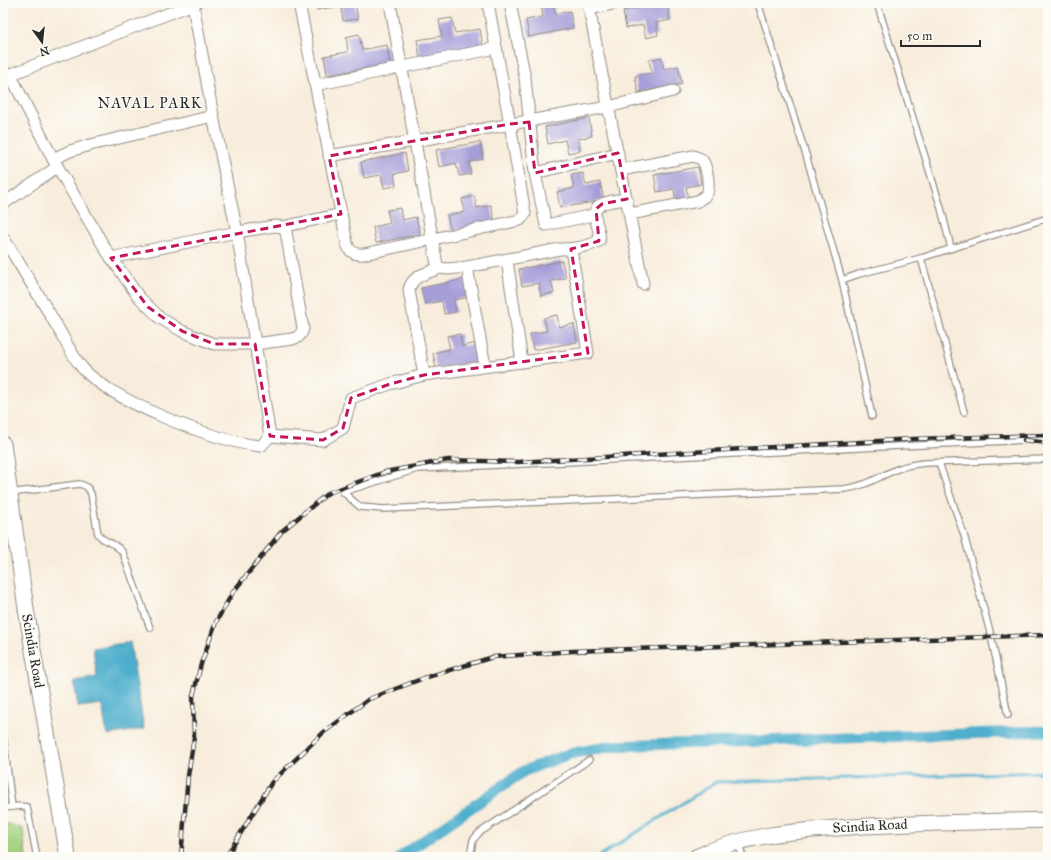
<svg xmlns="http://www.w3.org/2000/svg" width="1051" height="860" font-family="'IM FELL Great Primer',serif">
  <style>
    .green { fill: #a4d280; stroke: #687e56 }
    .water { fill: #4eafcd; stroke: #3c6d7c }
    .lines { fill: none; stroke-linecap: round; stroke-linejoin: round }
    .stream { stroke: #4eafcd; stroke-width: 3 }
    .canal { stroke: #4eafcd; stroke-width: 11 }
    .building { fill: #a69ed9 }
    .service-casing { stroke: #928c84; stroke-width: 8 }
    .minor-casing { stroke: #928c84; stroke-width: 13 }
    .secondary-casing { stroke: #928c84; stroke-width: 17 }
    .service { stroke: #fff; stroke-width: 5.5 }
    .minor { stroke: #fff; stroke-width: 11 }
    .secondary { stroke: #fff; stroke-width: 15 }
    .rail-casing { stroke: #2b2b2b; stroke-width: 4.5 }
    .rail { stroke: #fdfcf7; stroke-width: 3; stroke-dasharray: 9; stroke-linecap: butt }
    .marked { fill: none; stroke: #c2185b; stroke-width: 3; stroke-dasharray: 8 5; stroke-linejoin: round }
    .labels { text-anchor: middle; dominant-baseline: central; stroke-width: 3; stroke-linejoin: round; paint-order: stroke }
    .street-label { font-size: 14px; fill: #2b2b2b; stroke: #fdfcf7 }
    .neighbourhood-label { font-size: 15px; letter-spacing: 1px; fill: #2b2b2b; stroke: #fdfcf7 }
  </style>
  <rect width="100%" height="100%" fill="#fdfcf7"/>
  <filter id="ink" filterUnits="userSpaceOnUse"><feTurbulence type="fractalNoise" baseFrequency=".025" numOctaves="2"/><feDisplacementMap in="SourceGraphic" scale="8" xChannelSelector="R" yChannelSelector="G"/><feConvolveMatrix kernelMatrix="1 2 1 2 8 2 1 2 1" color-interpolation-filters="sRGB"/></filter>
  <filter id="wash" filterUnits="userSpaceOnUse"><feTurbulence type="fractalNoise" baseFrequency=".012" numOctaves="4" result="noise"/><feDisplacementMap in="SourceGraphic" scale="16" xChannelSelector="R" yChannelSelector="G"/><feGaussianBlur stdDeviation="0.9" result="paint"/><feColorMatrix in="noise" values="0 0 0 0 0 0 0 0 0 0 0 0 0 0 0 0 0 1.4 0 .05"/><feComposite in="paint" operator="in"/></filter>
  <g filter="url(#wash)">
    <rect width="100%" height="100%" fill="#f8eddc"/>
    <polygon class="green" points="3,822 23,829 26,857 3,857"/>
    <polygon class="water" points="130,642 144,729 107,735 102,704 78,707 74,681 97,677 93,648"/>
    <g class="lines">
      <polyline class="stream" points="598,857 716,782 1048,772"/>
      <polyline class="canal" points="400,857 524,771 569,754 612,746 1048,731"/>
    </g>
    <g id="blocks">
      <g class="building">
        <polygon points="316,3 355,3 358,19 343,21 341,6 317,10"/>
        <polygon points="546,3 553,3 555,14 570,11 573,28 529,37 526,20 543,17 541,4"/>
        <polygon points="667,3 670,20 656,23 658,35 646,38 643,25 626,28 623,11"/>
        <polygon points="452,18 455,33 480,29 483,47 420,58 417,40 442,36 439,20"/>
        <polygon points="359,34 362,50 387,45 390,64 327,75 324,56 348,52 346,37"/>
        <polygon points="661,57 664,69 678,66 682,84 638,92 635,76 652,73 649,60"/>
        <polygon points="589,118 592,136 578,139 580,151 568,153 565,140 548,144 545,127"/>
        <polygon points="480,142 483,159 469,162 471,174 459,176 456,163 439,167 436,150"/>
        <polygon points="405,153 408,171 394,174 396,186 384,188 381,175 364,178 361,162"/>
        <polygon points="698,167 701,184 686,187 689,199 676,202 674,189 657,192 654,175"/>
        <polygon points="583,173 586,185 600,182 604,200 560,208 557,192 574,188 571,175"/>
        <polygon points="474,196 477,208 491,205 495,223 451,231 447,215 465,212 462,199"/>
        <polygon points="400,208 402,220 416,217 420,234 376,243 373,227 390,223 387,210"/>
        <polygon points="562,261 566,278 551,281 554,293 541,296 539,283 522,286 519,269"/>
        <polygon points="465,279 469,297 454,300 456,312 444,314 442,301 425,304 421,288"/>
        <polygon points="557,315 559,327 574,324 577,342 533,350 530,334 547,331 544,318"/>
        <polygon points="460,334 462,346 477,343 480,361 436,369 433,353 450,349 447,336"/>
      </g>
    </g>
  </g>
  <g filter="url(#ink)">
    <use href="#blocks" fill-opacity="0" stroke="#928c84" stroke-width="1"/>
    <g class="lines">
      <g class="service-casing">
        <g id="service">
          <polyline points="758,3 806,155 842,280 872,416"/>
          <polyline points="877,3 941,208 951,248"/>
          <polyline points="921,258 964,412"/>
          <polyline points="842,280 859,274 921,258 1048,218"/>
          <path d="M1048,439L417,469L343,492L360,507L383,509L844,489C868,486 879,476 900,468C908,465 916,464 925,463L1048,459"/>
          <polyline points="939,463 964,535 991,636 1008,715"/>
          <path d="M10,493L79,484C86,485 89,488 91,494L98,534C105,544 115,541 123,553L150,628"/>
          <polyline points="3,735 12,807"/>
          <polyline points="3,808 21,806 27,807 37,857"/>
          <polyline points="740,849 743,857"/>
          <polyline points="470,857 473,840 479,833 589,760"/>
        </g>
      </g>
      <g class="minor-casing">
        <g id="minor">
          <path d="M299,3L347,243C349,252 355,255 364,254L520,220L525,214L510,124L488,3"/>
          <path d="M390,3L436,259L437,264L440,268L448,269L467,267L560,249C573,249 587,247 599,241C603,229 586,212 602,204C609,201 619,200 627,199"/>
          <polyline points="510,3 525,78 535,173 546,225 594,215"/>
          <polyline points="588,3 643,284"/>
          <polyline points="590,9 617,3"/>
          <polyline points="10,74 53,159 106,250 138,296 160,318 182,331 214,344 255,344 292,339 298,337 302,332 303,328 286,232 282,227 275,226 237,232 111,258"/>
          <polyline points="4,77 196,3"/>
          <polyline points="315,85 496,48"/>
          <polyline points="329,156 608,107 673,91"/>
          <polyline points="53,159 70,151 90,145 213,116"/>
          <path d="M621,170L693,156C696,157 700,158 702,160C707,166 711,189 706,195C704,197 700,199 698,201L630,214"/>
          <polyline points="535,173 618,153"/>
          <polyline points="3,204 57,167"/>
          <polyline points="282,227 341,214"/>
          <path d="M3,237C20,265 38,294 55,323C63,336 70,352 80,365C105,399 218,443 261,446L270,436L237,232L213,116L193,4"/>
          <polyline points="507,260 522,362"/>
          <polyline points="467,267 485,366"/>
          <path d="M440,268C427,273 412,275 409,290L424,375L588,353L571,249"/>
          <polyline points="270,436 323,440 343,428 351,398 390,384 424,375"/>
        </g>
      </g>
      <g class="secondary-casing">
        <g id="secondary">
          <polyline points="3,444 26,609 68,857"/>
          <path d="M696,857C744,834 798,831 851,827C916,823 982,822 1048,820"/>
        </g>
      </g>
      <use href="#service" class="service"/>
      <use href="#minor" class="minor"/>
      <use href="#secondary" class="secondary"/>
      <g class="rail-casing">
        <g id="rail">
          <polyline points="1024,440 1048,443"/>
          <polyline points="181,857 188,776 194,737 193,696 201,664 216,622 233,592 282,531 328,493 385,472 448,460 518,462 914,439 1048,435"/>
          <polyline points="226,857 272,782 324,732 369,699 424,678 493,657 573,651 1048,635"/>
        </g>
      </g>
      <use href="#rail" class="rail"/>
    </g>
  </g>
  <path class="marked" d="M529,122L535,173L618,153L627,199L602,204L596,209L599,241L571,249L588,353L424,375L390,384L351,398L343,428L323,440L270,436L255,344H214L182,331L148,307L111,258L341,214L329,156L510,124Z"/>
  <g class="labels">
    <g class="street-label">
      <text transform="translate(33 651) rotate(80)">Scindia Road</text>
      <text transform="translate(870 826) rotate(-3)">Scindia Road</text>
    </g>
    <g class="neighbourhood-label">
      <text x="150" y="103">NAVAL PARK</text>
    </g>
  </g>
  <rect width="1051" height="860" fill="none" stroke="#fdfcf7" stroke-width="16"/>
  <g transform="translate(42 42) rotate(165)" stroke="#fdfcf7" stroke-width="3" paint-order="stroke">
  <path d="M0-3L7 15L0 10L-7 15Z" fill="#2b2b2b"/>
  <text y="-6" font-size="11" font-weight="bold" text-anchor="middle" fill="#2b2b2b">N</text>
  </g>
  <path d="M901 40v6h79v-6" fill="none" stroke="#2b2b2b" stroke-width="2"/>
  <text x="907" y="40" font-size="12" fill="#2b2b2b" stroke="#fdfcf7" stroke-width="3" paint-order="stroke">50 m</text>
</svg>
